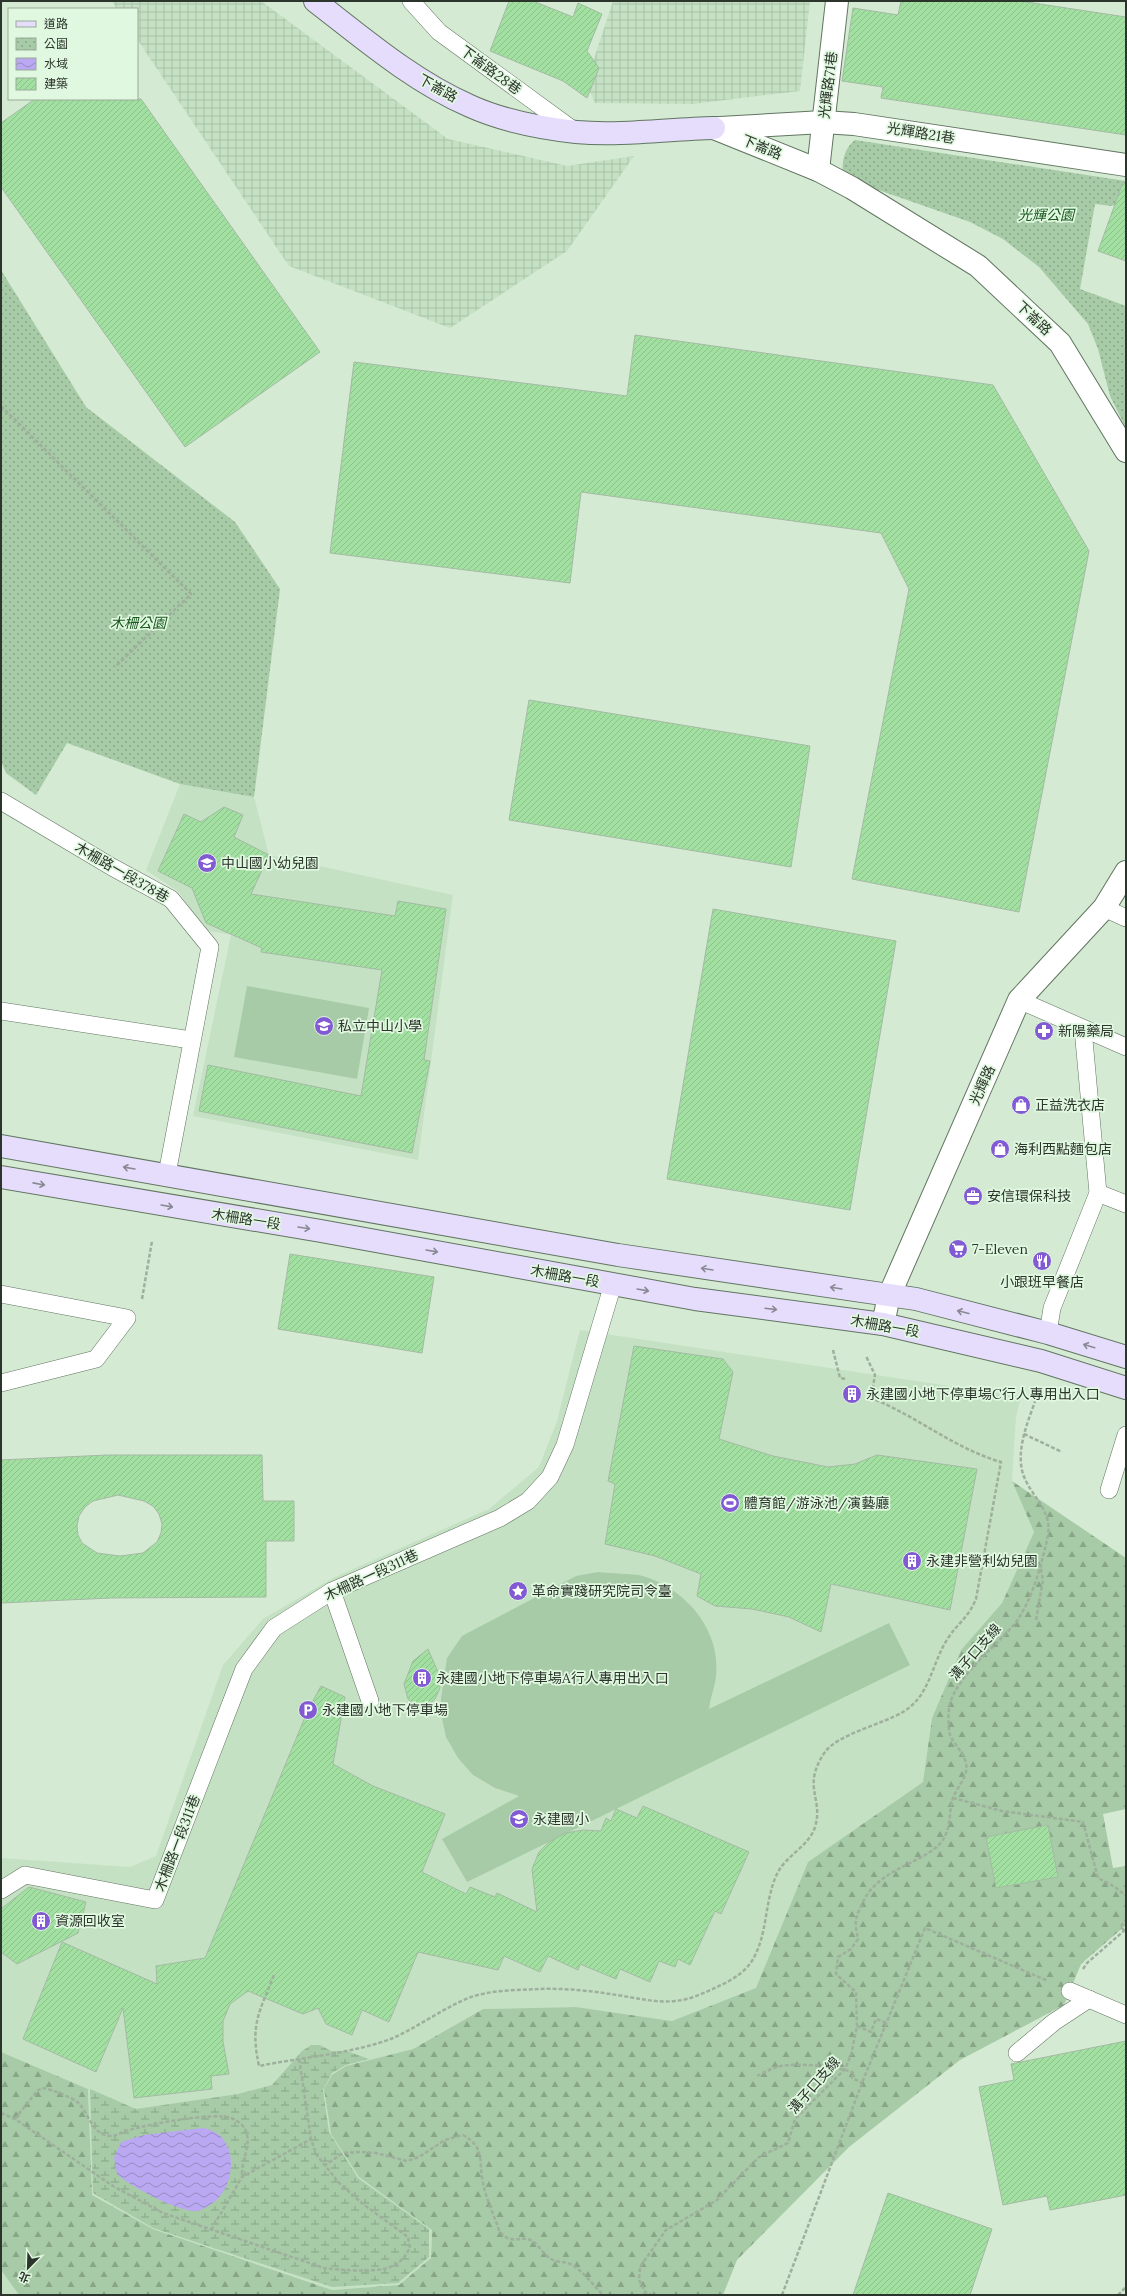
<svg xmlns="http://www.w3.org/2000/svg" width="1127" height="2296" font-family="Lora,'Noto Sans TC',serif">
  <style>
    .built { fill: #c5e1c4 }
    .industrial { fill: url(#industrial-grid) }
    .grass { fill: #a7cba6 }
    .forest { fill: url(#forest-firs) }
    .wetland { fill: url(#wetland-marsh) }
    .park { fill: url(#park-dots) }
    .water { fill: url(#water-waves) }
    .building { fill: url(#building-hatch); stroke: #a4baa4; fill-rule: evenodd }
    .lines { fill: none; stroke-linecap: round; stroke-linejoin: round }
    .lane-casing { stroke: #617560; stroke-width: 18 }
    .street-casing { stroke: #617560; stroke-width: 24 }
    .secondary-casing { stroke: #617560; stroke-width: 24 }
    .path { stroke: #9eb09d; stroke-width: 2.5; stroke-dasharray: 4 2; stroke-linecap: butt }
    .lane { stroke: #fff; stroke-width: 17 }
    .street { stroke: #fff; stroke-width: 22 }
    .secondary { stroke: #e6ddfd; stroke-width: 22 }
    .oneway { stroke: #898994 }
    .labels { text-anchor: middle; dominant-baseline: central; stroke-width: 3.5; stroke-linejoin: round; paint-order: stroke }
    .street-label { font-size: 14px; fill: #2c352c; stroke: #e1f8e0 }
    .park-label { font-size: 14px; font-style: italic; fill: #17561d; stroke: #e1f8e0 }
    .poi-label { font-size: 14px; fill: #2c352c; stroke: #e1f8e0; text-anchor: start }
  </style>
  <defs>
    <pattern id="industrial-grid" width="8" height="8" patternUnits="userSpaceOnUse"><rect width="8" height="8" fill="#c5e1c4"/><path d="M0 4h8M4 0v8" fill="none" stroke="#a9c2a9"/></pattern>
    <pattern id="forest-firs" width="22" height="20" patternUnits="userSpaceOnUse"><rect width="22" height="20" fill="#a7cba6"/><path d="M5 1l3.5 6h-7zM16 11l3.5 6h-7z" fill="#88a687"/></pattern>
    <pattern id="wetland-marsh" width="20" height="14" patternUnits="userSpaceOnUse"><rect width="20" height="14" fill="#a7cba6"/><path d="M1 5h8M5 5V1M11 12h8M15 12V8" fill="none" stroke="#88a687"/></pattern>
    <pattern id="park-dots" width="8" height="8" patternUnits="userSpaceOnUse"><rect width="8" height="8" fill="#a7cba6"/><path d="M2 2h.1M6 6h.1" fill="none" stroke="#88a687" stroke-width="1.8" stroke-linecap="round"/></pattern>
    <pattern id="water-waves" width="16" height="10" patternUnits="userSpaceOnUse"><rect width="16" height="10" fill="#baa8f2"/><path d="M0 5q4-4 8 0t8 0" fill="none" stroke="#978ac4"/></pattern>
    <pattern id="building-hatch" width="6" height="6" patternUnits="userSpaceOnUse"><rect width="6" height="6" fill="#a2e0a2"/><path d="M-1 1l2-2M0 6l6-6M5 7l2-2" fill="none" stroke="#8cc18c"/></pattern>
  </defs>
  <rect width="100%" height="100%" fill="#d4ead3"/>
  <g class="built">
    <polygon points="180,784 254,797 269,855 453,895 418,1160 193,1116 231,935 204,930 179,892 146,870"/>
    <polygon points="580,1330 1021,1397 1016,1417 1012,1481 1034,1532 1002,1603 961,1650 932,1718 923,1782 808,1862 757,1988 672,2021 576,2007 483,2009 413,2049 346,2066 324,2089 331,2134 359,2177 432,2229 431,2258 399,2285 332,2290 153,2229 92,2195 88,2089 1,2052 1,1858 130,1867 156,1856 223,1665 263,1619 333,1578 489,1509 539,1467 557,1421"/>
    <polygon points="1,2270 19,2295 1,2295"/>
  </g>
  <g class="industrial">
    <polygon points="112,1 261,1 448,139 567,166 634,156 567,251 450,328 289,266 137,39 137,9 117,9"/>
    <polygon points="613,1 810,1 800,91 693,104 595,103 586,83"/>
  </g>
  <g class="grass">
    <polygon points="247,986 369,1008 357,1079 234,1057"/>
    <path d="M598,1572C611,1574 631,1573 643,1576C686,1589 721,1630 716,1676C715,1687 710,1698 709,1709L889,1623L910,1665L467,1882L442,1839L519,1796L495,1788L473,1775L458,1758L446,1737L441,1714V1698L447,1658L462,1636L576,1576Z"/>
  </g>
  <polygon class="forest" points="1012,1481 1126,1558 1126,1809 1103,1814 1113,1868 1126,1866 1126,1925 1081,1964 1064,2005 960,2060 849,2147 737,2260 723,2295 19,2295 1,2270 1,2052 88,2089 92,2195 153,2229 332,2290 399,2285 431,2258 432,2230 359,2177 331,2134 324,2089 332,2075 346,2066 413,2049 483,2009 576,2007 672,2021 756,1988 808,1862 923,1782 932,1718 961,1650 1002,1603 1034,1532"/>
  <polygon class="wetland" points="311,2045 320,2045 331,2051 347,2051 369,2059 346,2065 332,2073 323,2090 329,2132 358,2178 429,2229 429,2257 398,2283 332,2287 153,2228 93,2193 90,2089 136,2109 238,2094 272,2085 302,2051"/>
  <g class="park">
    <path d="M855,140L1126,181V202L1111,206L1095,204L1080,289L1126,306V428L1110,396L1098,349L1088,324L1039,267L1003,239L970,222L850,180L844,176C840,164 845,147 855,140Z"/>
    <polygon points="1,270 86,407 235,522 280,589 254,797 180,784 67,743 36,795 6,773 1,761"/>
  </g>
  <path class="water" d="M203,2128C212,2130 220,2133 225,2142C238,2162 229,2196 208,2206C205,2208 200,2211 197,2211C178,2212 131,2187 117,2174L114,2158L121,2142L144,2135Z"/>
  <g class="building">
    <polygon points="509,1 533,1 573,17 578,3 602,14 587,51 599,68 587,98 563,81 490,51"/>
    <polygon points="901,1 1020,1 1126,17 1126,135 881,98 883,87 842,81 853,8 898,15"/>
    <polygon points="35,99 141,99 320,352 185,447 1,187 1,123"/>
    <polygon points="1123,182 1126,183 1126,261 1098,251"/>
    <polygon points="635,335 993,385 1089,551 1019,912 852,879 909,589 881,533 581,492 570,583 330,553 354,362 627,396"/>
    <polygon points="529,700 810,746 791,867 509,820"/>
    <polygon points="224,807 243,815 234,837 269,855 251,894 395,916 398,901 446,909 424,1060 430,1061 412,1153 199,1111 208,1065 361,1096 382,970 261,952 262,948 206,923 192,888 158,871 184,814 201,822"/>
    <polygon points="713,909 896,941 850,1210 667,1179"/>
    <polygon points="290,1254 434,1277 422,1353 278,1329"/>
    <polygon points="634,1346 723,1359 733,1372 719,1439 773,1456 828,1467 855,1464 877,1455 977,1469 950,1610 831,1584 821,1632 789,1617 752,1609 715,1606 697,1596 701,1574 655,1556 605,1544 615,1484 608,1481"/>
    <path d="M107,1455H262L263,1501H294V1541H266V1597L111,1598L1,1603V1460ZM118,1495L144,1501L153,1506L159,1514L162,1524L161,1533L157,1542L143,1553L120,1556L97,1553L82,1543L78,1535L77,1526L79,1516L85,1507L93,1501Z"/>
    <polygon points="428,1649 438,1672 440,1688 435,1699 421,1712 408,1699 404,1684 413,1661"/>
    <polygon points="321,1686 345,1697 333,1764 373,1786 445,1814 422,1872 466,1894 470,1887 495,1897 497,1893 537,1912 532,1869 539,1852 549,1842 566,1833 583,1830 601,1831 606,1818 611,1821 616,1809 637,1818 643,1806 749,1852 721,1914 715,1911 690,1965 678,1959 675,1967 659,1961 650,1982 620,1969 616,1979 580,1964 578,1970 548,1956 540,1972 504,1956 498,1970 418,1952 389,2022 362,2010 352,2035 326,2024 318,2008 303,2014 248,1991 230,2004 223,2021 223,2042 229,2074 211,2076 212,2089 134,2098 123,2008 96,2072 23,2039 62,1942 157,1984 156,1966 205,1958 308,1710"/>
    <polygon points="1048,1825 1058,1877 996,1888 986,1837"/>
    <polygon points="29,1887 86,1902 78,1933 17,1964 1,1952 1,1909"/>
    <polygon points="1126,2041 1126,2195 1050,2210 1047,2196 1003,2205 979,2087 1014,2080 1011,2064"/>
    <polygon points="888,2193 992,2229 970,2295 853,2295"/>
  </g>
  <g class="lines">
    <g class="lane-casing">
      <g id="lane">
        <polyline points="411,1 439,32 576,132"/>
        <polyline points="1,801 112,867 171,899 210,947 167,1174"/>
        <polyline points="1104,908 1126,918"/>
        <polyline points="1019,1000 1126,1047"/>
        <polyline points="1,1011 191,1040"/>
        <polyline points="1098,1193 1126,1204"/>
        <polyline points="1,1294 127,1318 96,1359 1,1383"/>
        <polyline points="1048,1333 1052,1308 1098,1193 1083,1029"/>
        <polyline points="1109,1490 1126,1435"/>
        <polyline points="332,1591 370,1701"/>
        <polyline points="1,1890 25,1875 155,1900 244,1669 274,1628 332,1591 500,1518 528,1501 550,1477 565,1445 613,1284"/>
        <polyline points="1070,1991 1126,2015"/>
        <polyline points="1017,2053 1054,2022 1089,1999"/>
      </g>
    </g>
    <g class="street-casing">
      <g id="street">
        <polyline points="714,128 818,170 852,188 978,266 1060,343 1126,451"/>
        <polyline points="720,128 823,122 854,124 1126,165"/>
        <polyline points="818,170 837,1"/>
        <polyline points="883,1324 889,1296 1019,1000 1104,908 1126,872"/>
      </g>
    </g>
    <g class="secondary-casing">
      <g id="secondary">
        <path d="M315,1C364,39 413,81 470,106C503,121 540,128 576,132C621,136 669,129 714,128"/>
        <polyline points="1,1146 618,1255 916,1299 1048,1333 1126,1357"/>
        <polyline points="1,1177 321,1231 695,1299 883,1324 1041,1361 1126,1388"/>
      </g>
    </g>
    <g class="path">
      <polyline points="1,406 191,594 115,667"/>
      <polyline points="142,1299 152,1241"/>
      <polyline points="833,1350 840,1378 847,1379"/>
      <polyline points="1024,1434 1062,1452"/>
      <polyline points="1036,1620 1043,1580 1040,1565"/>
      <polyline points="953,1798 1002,1811 1083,1822 1098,1878 1115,1887 1126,1896"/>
      <polyline points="1124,1930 1120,1927 1126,1920"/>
      <polyline points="1083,1969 1087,1963 1126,1929"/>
      <path d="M274,1975C259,2013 250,2024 259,2066C298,2058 356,2053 393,2038C420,2026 443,2008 471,1997C492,1990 517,1990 539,1989C565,1988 592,1991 617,1995C637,1998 655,2003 675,2001C689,2000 704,1993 717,1987C728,1982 741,1975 749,1965C769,1939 763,1901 778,1872C787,1855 809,1846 815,1827C824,1798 801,1787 825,1752C838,1734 883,1724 903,1712C931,1695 931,1664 948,1638C958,1623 968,1618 976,1599L1001,1462C953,1448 917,1416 871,1398L875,1375L866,1356"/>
      <polyline points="857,2026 871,2032 876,2019 887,2023"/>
      <path d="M757,2076C763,2073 770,2069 777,2067C793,2062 839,2066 854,2073L852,2078L862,2083"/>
      <path d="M1,2113L15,2119L113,2186L163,2213L324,2268C339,2270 377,2273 390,2267C400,2264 405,2256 410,2248L408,2237L363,2204L339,2183L316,2154L311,2139L299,2058"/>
      <path d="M15,2119L37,2091L42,2088C51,2089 68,2096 76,2101C89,2111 90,2133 109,2136C116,2137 122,2131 129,2130C150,2124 212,2112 231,2118C239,2121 246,2127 247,2135C250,2147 241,2162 242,2177"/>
      <path d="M324,2166L343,2153L361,2152L376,2153L407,2161L419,2157L445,2140L463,2135C486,2148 478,2161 483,2183C486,2199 494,2215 499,2230C511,2248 521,2233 534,2242C540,2247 544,2255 551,2259C558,2263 566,2261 572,2265C584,2272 593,2285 603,2295"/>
      <polyline points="211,2230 242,2177 311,2139"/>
      <polyline points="642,2295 646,2293"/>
      <path d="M653,2295L646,2293L639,2280L640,2267L666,2230L717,2200L759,2157L788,2143L795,2119L845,2069L851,2055L857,2026L856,1992L836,1974L838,1957L851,1949L858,1939C854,1919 855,1919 864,1900C882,1865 933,1862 945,1836C951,1824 949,1811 953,1798C957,1786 971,1775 965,1760C962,1751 954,1744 950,1735C948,1728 948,1711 950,1703C961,1671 995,1648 1016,1622C1032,1601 1043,1560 1048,1535C1052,1509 1031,1497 1023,1474C1015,1448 1030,1417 1038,1393"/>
      <polyline points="782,2295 862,2083 925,1928 1048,1981"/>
      <polyline points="1118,2295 1126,2287"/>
    </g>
    <use href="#lane" class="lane"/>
    <use href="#street" class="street"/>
    <use href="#secondary" class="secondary"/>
  </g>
  <defs><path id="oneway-shaft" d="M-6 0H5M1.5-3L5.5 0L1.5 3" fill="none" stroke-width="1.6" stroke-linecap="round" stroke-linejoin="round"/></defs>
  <g class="oneway">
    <use href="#oneway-shaft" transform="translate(129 1168) rotate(-170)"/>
    <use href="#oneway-shaft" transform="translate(39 1184) rotate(11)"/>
    <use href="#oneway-shaft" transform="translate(167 1206) rotate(10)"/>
    <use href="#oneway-shaft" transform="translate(304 1228) rotate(9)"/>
    <use href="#oneway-shaft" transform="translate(432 1251) rotate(10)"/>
    <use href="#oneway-shaft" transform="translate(707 1269) rotate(-171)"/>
    <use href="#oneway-shaft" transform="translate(836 1288) rotate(-171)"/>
    <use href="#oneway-shaft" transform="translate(643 1290) rotate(10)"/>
    <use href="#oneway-shaft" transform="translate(771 1309) rotate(7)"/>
    <use href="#oneway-shaft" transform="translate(963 1312) rotate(-166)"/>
    <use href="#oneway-shaft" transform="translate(1089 1346) rotate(-163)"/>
  </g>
  <defs>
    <g id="school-disc" transform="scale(1)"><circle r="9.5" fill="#815ad4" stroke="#e1f8e0"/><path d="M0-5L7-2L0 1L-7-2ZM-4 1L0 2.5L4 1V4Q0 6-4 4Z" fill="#fff"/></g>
    <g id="pharmacy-disc" transform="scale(1)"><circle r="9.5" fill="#815ad4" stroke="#e1f8e0"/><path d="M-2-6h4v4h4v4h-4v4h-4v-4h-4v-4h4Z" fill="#fff"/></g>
    <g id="shop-disc" transform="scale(1)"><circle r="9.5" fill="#815ad4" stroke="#e1f8e0"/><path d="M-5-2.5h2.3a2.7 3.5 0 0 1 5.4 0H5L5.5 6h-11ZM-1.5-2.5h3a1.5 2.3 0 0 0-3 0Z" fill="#fff"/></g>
    <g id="office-disc" transform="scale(1)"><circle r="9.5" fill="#815ad4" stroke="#e1f8e0"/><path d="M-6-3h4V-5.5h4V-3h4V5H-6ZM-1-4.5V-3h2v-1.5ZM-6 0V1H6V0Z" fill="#fff"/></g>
    <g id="supermarket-disc" transform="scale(1)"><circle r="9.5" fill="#815ad4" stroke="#e1f8e0"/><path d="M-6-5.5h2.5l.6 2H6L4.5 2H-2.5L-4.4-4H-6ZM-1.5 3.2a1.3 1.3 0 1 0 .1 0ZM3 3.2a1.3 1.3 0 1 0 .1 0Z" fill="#fff"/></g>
    <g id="restaurant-disc" transform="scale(1)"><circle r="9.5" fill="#815ad4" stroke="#e1f8e0"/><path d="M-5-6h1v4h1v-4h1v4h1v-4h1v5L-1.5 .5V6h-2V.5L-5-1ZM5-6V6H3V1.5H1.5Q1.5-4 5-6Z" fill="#fff"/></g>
    <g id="building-disc" transform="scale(1)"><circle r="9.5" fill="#815ad4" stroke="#e1f8e0"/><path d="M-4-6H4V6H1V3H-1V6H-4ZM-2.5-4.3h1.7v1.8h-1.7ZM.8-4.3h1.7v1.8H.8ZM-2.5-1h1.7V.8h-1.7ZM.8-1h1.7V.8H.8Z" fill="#fff"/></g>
    <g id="stadium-disc" transform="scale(1)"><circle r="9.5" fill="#815ad4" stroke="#e1f8e0"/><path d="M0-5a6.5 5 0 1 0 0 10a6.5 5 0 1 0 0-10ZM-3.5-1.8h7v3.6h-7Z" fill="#fff"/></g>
    <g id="sight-disc" transform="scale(1)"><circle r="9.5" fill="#815ad4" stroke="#e1f8e0"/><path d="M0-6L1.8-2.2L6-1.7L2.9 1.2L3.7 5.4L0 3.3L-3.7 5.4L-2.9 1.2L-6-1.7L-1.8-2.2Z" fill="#fff"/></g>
    <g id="parking-disc" transform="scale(1)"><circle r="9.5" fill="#815ad4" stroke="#e1f8e0"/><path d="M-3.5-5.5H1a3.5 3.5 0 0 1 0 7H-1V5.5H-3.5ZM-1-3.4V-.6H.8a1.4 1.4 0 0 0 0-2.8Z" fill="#fff"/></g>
  </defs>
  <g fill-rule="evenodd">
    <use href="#school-disc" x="207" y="863"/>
    <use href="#school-disc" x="324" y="1026"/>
    <use href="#pharmacy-disc" x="1044" y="1031"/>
    <use href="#shop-disc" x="1021" y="1105"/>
    <use href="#shop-disc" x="1000" y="1149"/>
    <use href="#office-disc" x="973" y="1196"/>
    <use href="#supermarket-disc" x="958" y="1249"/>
    <use href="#restaurant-disc" x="1042" y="1261"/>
    <use href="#building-disc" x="852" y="1394"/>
    <use href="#stadium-disc" x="730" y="1503"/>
    <use href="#building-disc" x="912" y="1561"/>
    <use href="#sight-disc" x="518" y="1591"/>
    <use href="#building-disc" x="422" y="1678"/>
    <use href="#parking-disc" x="308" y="1710"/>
    <use href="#school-disc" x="519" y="1819"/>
    <use href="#building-disc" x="41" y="1921"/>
  </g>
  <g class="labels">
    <g class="street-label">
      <text transform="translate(491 70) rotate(36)">下崙路28巷</text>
      <text transform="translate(828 85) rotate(-83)">光輝路71巷</text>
      <text transform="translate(438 88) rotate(29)">下崙路</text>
      <text transform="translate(921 133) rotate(9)">光輝路21巷</text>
      <text transform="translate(762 147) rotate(22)">下崙路</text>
      <text transform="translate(1034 318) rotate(43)">下崙路</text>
      <text transform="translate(122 872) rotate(30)">木柵路一段378巷</text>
      <text transform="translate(982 1085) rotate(-66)">光輝路</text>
      <text transform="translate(246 1219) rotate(9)">木柵路一段</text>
      <text transform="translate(565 1276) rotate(10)">木柵路一段</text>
      <text transform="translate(885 1326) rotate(10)">木柵路一段</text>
      <text transform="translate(371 1575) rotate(-25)">木柵路一段311巷</text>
      <text transform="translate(975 1652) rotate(-49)">溝子口支線</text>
      <text transform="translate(177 1843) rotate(-69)">木柵路一段311巷</text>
      <text transform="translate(814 2085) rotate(-49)">溝子口支線</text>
    </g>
    <g class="park-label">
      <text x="1046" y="215">光輝公園</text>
      <text x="138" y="623">木柵公園</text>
    </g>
    <g class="poi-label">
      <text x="221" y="863">中山國小幼兒園</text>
      <text x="338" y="1026">私立中山小學</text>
      <text x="1058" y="1031">新陽藥局</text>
      <text x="1035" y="1105">正益洗衣店</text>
      <text x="1014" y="1149">海利西點麵包店</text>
      <text x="987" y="1196">安信環保科技</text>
      <text x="972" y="1249">7-Eleven</text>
      <text x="1042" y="1282" text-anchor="middle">小跟班早餐店</text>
      <text x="866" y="1394">永建國小地下停車場C行人專用出入口</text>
      <text x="744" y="1503">體育館/游泳池/演藝廳</text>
      <text x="926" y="1561">永建非營利幼兒園</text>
      <text x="532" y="1591">革命實踐研究院司令臺</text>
      <text x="436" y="1678">永建國小地下停車場A行人專用出入口</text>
      <text x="322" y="1710">永建國小地下停車場</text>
      <text x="533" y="1819">永建國小</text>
      <text x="55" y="1921">資源回收室</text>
    </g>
  </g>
  <rect width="1127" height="2296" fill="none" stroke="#2c352c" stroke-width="4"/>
  <rect x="8" y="8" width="130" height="92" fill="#e1f8e0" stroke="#99aa98"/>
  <rect x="16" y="21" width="20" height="6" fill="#e6ddfd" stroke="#99aa98"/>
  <text x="44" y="28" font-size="12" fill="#2c352c">道路</text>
  <rect x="16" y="38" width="20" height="12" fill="url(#park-dots)" stroke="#99aa98"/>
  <text x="44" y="48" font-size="12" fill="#2c352c">公園</text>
  <rect x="16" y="58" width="20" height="12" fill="url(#water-waves)" stroke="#99aa98"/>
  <text x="44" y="68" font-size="12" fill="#2c352c">水域</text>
  <rect x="16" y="78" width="20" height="12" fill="url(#building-hatch)" stroke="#99aa98"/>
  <text x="44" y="88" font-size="12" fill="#2c352c">建築</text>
  <g transform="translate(28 2268) rotate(203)" stroke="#e1f8e0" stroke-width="3" paint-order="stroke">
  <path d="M0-3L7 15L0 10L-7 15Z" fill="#2c352c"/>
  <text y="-6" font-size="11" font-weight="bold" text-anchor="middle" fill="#2c352c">北</text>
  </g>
</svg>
